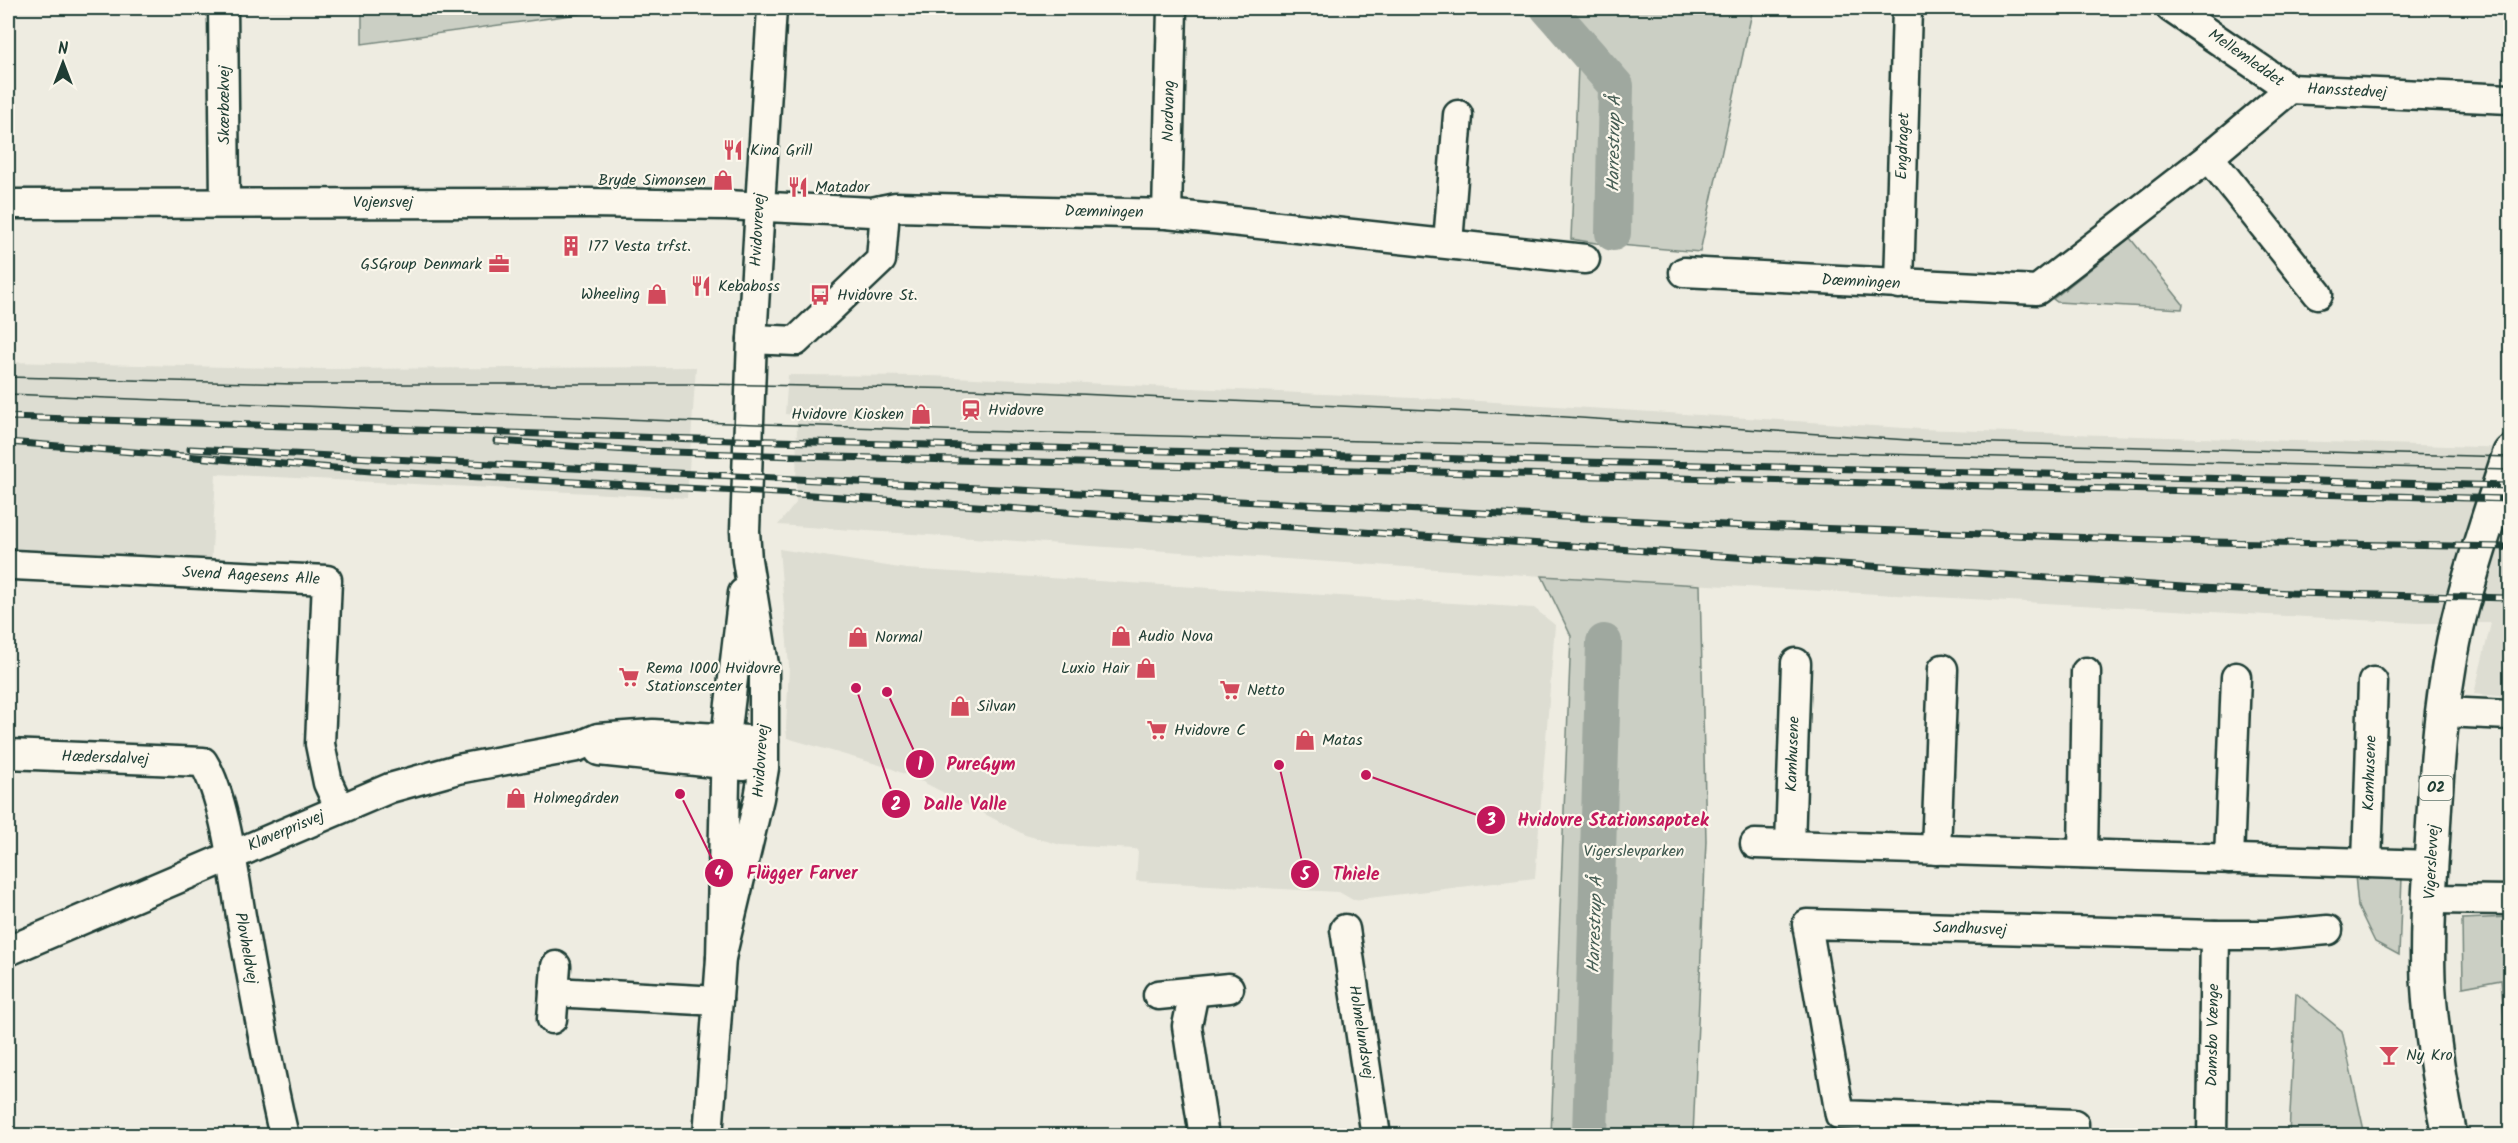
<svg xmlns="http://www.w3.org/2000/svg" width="2518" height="1143" font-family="Kalam,sans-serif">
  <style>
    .built { fill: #ddddd2 }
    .green { fill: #cbcfc4; stroke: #75867c; stroke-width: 1.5 }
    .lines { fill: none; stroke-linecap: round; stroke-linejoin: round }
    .river { stroke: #9fa89f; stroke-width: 36 }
    .minor-casing { stroke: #1f3d34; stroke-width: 33 }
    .major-casing { stroke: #1f3d34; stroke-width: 38 }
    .minor { stroke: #fbf7ec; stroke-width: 28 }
    .major { stroke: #fbf7ec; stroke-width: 33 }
    .tram { stroke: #1f3d34; stroke-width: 1.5 }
    .rail-casing { stroke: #1f3d34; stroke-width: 7 }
    .rail { stroke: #fbf7ec; stroke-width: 4.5; stroke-dasharray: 14; stroke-linecap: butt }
    .labels { text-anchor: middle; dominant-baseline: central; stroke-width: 4.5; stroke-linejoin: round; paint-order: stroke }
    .shield { fill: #fbf7ec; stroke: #61756b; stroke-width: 1.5 }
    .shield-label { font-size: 15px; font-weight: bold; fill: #1f3d34 }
    .street-label { font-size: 16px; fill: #1f3d34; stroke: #fbf7ec }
    .poi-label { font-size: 16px; fill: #1f3d34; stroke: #fbf7ec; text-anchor: start }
    .park-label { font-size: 16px; fill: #415a51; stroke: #fbf7ec }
    .water-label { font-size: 18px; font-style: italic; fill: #455d54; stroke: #fbf7ec }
    .leader { fill: none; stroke: #c2185b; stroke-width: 2 }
    .callout-dot { fill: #c2185b; stroke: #fbf7ec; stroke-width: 2 }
    .mark-label { font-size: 18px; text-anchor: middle; font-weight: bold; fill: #fff }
    .callout-label { font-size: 18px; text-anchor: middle; font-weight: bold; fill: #c2185b; stroke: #fbf7ec; stroke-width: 4.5; stroke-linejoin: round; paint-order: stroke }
  </style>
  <rect width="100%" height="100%" fill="#eeece1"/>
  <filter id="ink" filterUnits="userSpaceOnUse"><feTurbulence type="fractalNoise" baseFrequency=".0167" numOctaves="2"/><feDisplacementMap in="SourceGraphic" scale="12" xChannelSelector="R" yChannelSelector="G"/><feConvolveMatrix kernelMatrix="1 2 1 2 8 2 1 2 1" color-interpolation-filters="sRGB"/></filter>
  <g filter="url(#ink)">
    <g class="built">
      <polygon points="8,362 323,369 696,367 687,498 216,474 211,569 8,563"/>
      <polygon points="788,375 930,376 1479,401 1920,429 2510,448 2510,697 2474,694 2491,623 2417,623 1542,576 778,525 796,503 797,415 785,414"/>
      <polygon points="779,549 906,569 1534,608 1555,625 1535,878 1353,900 1339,892 1136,881 1138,851 1135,849 1061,845 1025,835 925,783 890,768 787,738 786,728 789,666"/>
    </g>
    <g class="green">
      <polygon points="362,8 622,8 362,44"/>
      <polygon points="1528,8 1753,8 1700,252 1596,243 1571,239 1578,65"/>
      <polygon points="2130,238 2183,304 2182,309 2057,302 2053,299"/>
      <polygon points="1542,576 1700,585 1706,841 1693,1135 1551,1135 1571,636"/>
      <polygon points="2355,875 2402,877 2399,955 2375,942 2358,907"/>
      <polygon points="2510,917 2510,1045 2506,1045 2501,980 2463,987 2462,919"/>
      <polygon points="2296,993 2342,1031 2365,1135 2289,1135"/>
    </g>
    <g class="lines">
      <g class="river">
        <polyline points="1548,8 1616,86 1613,233"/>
        <polyline points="1590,1136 1604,642"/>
      </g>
      <g class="minor-casing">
        <g id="minor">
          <polyline points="223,8 225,202"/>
          <polyline points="2171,8 2290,89"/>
          <polyline points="2209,157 2318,294"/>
          <polyline points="8,204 588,203 726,205 872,212 896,207 1167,214 1585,259"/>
          <polyline points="1167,214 1172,8"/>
          <polyline points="1448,243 1458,115"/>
          <polyline points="1684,272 2037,290 2209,157 2290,89 2510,99"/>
          <polyline points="1899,284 1907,8"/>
          <polyline points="752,339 796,341 881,260 884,223 882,210"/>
          <polyline points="13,565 327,580 320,744 328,783 340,809"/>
          <polyline points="2443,712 2510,715"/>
          <polyline points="599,751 744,766"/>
          <path d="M8,754L203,762C225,797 234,874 241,916C254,990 267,1063 284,1136"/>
          <polyline points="1755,844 2431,865"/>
          <polyline points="1790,845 1796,663"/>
          <polyline points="1936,850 1943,669"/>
          <polyline points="2083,854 2086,672"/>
          <polyline points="2229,859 2236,677"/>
          <polyline points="2367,863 2373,682"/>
          <polyline points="2430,899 2510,900"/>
          <polyline points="1345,929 1376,1136"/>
          <polyline points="8,951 390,788 458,769 577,747 598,738 653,734 764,741"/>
          <polyline points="721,958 759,798 764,768 764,665 747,560 745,531 752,339 772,8"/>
          <polyline points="554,992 718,1001"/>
          <polyline points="1194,992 1187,1026 1204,1136"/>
          <polyline points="1158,995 1229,988"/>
          <polyline points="552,1019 556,966"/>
          <polyline points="708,1136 721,958 726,738 743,593"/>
          <polyline points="2074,1136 2074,1124 1840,1115 1807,924 2215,935 2270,935 2328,930"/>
          <polyline points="2212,1136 2215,935"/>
        </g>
      </g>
      <g class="major-casing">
        <path id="major" d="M2450,1136C2439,1084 2431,1031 2428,979C2426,924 2431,869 2434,815C2438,749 2443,683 2459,618C2473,562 2492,508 2510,453"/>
      </g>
      <use href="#minor" class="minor"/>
      <use href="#major" class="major"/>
      <g class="tram">
        <polyline points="8,377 294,384 700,384 971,389 1536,415 1923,441 2510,457"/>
        <polyline points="8,394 699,422 971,431 2510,470"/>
      </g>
      <g class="rail-casing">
        <g id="rail">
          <polyline points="8,417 697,439 2510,486"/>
          <polyline points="496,441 642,451 796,456 2510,499"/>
          <polyline points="8,442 371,471 796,494 2183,587 2291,593 2510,598"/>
          <polyline points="190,449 1725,525 2213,542 2510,547"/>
        </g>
      </g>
      <use href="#rail" class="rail"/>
    </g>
  </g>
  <defs>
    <g id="restaurant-bare" transform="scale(1.62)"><path d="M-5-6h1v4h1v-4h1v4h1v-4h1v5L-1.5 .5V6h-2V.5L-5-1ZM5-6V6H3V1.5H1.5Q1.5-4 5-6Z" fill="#d1495b" stroke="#fbf7ec" stroke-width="2.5" paint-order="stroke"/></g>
    <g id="shop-bare" transform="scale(1.62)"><path d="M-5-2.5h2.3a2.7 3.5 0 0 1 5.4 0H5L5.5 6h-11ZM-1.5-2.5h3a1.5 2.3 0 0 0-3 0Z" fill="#d1495b" stroke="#fbf7ec" stroke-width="2.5" paint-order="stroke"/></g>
    <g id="building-bare" transform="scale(1.62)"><path d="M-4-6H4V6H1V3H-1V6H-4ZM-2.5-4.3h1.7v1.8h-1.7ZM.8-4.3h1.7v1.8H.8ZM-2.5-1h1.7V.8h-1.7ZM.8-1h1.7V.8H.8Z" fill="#d1495b" stroke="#fbf7ec" stroke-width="2.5" paint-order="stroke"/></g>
    <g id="office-bare" transform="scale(1.62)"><path d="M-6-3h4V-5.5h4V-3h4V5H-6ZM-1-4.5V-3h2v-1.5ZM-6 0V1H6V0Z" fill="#d1495b" stroke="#fbf7ec" stroke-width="2.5" paint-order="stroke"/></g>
    <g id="bus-bare" transform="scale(1.62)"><path d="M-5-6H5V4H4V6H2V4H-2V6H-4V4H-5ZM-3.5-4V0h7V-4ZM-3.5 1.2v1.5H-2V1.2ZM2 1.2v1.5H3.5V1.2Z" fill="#d1495b" stroke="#fbf7ec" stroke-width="2.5" paint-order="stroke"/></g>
    <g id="station-bare" transform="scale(1.62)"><path d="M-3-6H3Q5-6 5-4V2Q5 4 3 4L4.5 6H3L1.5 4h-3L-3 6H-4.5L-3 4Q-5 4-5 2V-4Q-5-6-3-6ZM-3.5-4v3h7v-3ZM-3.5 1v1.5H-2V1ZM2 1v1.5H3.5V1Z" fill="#d1495b" stroke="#fbf7ec" stroke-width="2.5" paint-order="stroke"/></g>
    <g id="supermarket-bare" transform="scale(1.62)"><path d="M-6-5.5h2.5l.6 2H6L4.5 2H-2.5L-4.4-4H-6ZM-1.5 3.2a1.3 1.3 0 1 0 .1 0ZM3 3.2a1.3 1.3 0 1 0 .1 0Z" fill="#d1495b" stroke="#fbf7ec" stroke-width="2.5" paint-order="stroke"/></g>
    <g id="bar-bare" transform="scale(1.62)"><path d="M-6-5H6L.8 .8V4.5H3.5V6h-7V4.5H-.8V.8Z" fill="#d1495b" stroke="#fbf7ec" stroke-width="2.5" paint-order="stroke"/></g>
  </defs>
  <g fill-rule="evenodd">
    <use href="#restaurant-bare" x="733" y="150"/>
    <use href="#shop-bare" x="723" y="180"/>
    <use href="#restaurant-bare" x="798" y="187"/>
    <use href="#building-bare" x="571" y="246"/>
    <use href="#office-bare" x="499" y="264"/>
    <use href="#restaurant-bare" x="701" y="286"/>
    <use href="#shop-bare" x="657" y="294"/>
    <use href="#bus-bare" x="820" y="295"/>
    <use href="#station-bare" x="971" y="410"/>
    <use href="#shop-bare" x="921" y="414"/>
    <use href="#shop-bare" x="1121" y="636"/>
    <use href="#shop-bare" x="858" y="637"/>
    <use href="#shop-bare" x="1146" y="668"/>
    <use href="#supermarket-bare" x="629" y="677"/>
    <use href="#supermarket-bare" x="1230" y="690"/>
    <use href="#shop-bare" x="960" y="706"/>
    <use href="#supermarket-bare" x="1157" y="730"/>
    <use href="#shop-bare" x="1305" y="740"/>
    <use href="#shop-bare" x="516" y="798"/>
    <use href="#bar-bare" x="2389" y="1055"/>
  </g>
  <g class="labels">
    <rect class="shield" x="2419.5" y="776" width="33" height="24" rx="4.5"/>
    <g class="shield-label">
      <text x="2436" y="788">O2</text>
    </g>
    <g class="street-label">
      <text transform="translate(2246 58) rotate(35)">Mellemleddet</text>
      <text transform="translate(2347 91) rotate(3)">Hansstedvej</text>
      <text transform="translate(224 105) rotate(-90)">Skærbækvej</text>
      <text transform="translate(1169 111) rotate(-89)">Nordvang</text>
      <text transform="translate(1903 146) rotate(-88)">Engdraget</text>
      <text x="383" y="202">Vojensvej</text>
      <text transform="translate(1104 212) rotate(1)">Dæmningen</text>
      <text transform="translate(758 230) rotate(-87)">Hvidovrevej</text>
      <text transform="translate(1861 282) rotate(3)">Dæmningen</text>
      <text transform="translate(251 576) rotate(3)">Svend Aagesens Alle</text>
      <text transform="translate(1793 754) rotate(-88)">Kamhusene</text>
      <text transform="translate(105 758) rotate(2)">Hædersdalvej</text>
      <text transform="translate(761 761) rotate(-86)">Hvidovrevej</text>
      <text transform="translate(2370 773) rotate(-88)">Kamhusene</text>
      <text transform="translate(286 831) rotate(-23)">Kløverprisvej</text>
      <text transform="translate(2432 862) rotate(-87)">Vigerslevvej</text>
      <text transform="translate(1970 929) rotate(2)">Sandhusvej</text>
      <text transform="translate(246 948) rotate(80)">Plovheldvej</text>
      <text transform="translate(1361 1032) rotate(81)">Holmelundsvej</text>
      <text transform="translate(2213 1035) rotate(-89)">Damsbo Vænge</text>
    </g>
    <g class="poi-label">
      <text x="750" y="150">Kina Grill</text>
      <text x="706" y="180" text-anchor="end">Bryde Simonsen</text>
      <text x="815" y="187">Matador</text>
      <text x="588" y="246">177 Vesta trfst.</text>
      <text x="482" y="264" text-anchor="end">GSGroup Denmark</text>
      <text x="718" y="286">Kebaboss</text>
      <text x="640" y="294" text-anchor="end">Wheeling</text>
      <text x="837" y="295">Hvidovre St.</text>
      <text x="988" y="410">Hvidovre</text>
      <text x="904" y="414" text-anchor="end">Hvidovre Kiosken</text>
      <text x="1138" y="636">Audio Nova</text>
      <text x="875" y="637">Normal</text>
      <text x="646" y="668">Rema 1000 Hvidovre<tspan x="646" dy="18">Stationscenter</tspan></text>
      <text x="1129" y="668" text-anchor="end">Luxio Hair</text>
      <text x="1247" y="690">Netto</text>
      <text x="977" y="706">Silvan</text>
      <text x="1174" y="730">Hvidovre C</text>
      <text x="1322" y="740">Matas</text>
      <text x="533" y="798">Holmegården</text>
      <text x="2406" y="1055">Ny Kro</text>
    </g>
    <g class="park-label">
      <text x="1634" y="851">Vigerslevparken</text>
    </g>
    <g class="water-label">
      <text transform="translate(1615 144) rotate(-89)">Harrestrup Å</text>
      <text transform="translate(1596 925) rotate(-88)">Harrestrup Å</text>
    </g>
  </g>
  <path class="leader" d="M887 692L920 764M856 688L896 804M1366 775L1491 820M680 794L719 873M1279 765L1305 874"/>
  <g class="callout-dot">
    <circle cx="887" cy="692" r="6"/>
    <circle cx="856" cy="688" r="6"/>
    <circle cx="1366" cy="775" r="6"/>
    <circle cx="680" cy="794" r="6"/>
    <circle cx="1279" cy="765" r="6"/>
    <circle cx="920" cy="764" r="15"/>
    <circle cx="896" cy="804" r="15"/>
    <circle cx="1491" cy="820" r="15"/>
    <circle cx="719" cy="873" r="15"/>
    <circle cx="1305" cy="874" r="15"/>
  </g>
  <g class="mark-label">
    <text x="920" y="770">1</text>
    <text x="896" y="810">2</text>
    <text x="1491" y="826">3</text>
    <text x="719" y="879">4</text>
    <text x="1305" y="880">5</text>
  </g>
  <g class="callout-label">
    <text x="981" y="770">PureGym</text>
    <text x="965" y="810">Dalle Valle</text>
    <text x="1613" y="826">Hvidovre Stationsapotek</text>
    <text x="802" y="879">Flügger Farver</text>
    <text x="1356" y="880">Thiele</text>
  </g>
  <rect width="2518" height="1143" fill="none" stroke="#fbf7ec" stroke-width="30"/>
  <rect x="15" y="15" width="2488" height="1113" fill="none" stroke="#1f3d34" stroke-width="2" filter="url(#ink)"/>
  <g transform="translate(63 63)" stroke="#fbf7ec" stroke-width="4.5" paint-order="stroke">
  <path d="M0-4.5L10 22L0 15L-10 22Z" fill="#1f3d34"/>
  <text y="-9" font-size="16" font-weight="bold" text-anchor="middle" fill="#1f3d34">N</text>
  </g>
</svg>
